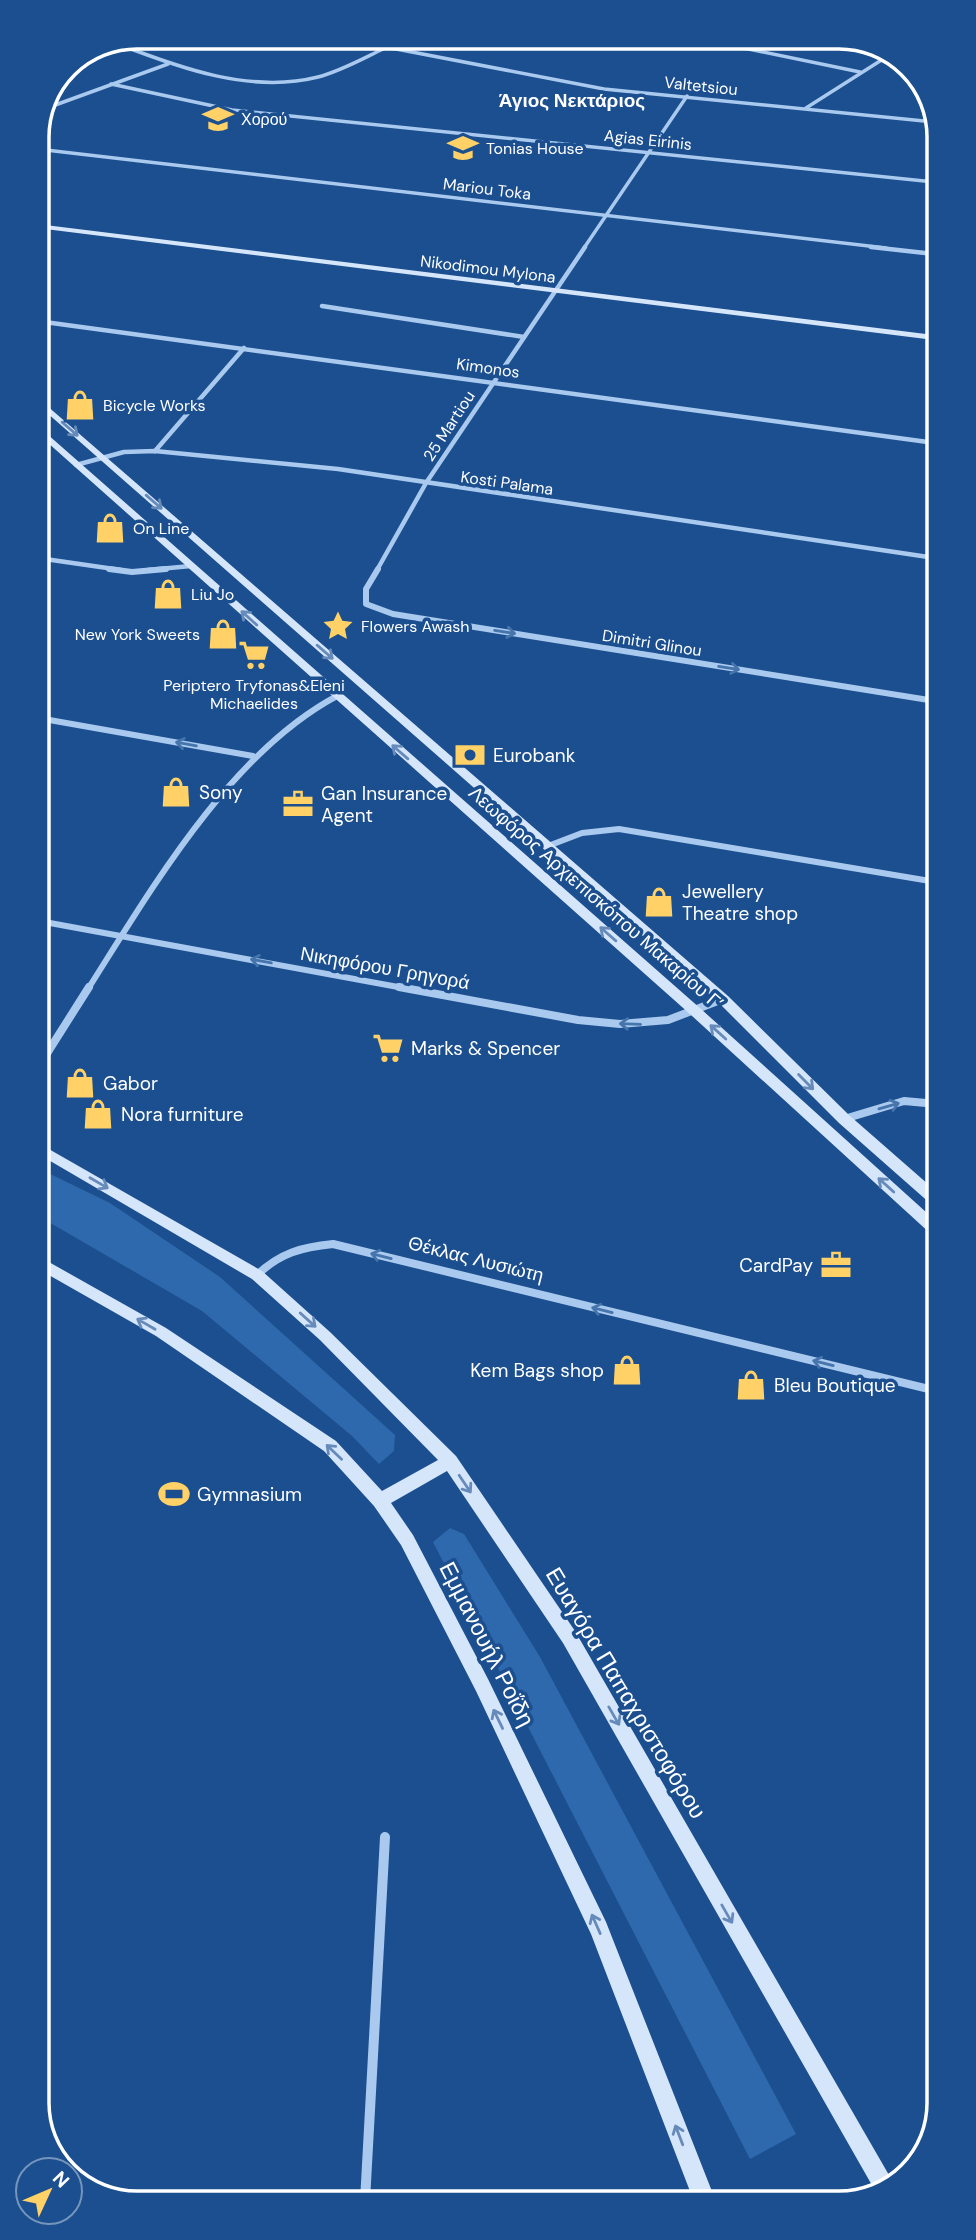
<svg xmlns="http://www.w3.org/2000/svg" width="976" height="2240" font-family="'DM Sans',sans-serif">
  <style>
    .green { fill: #2e69ad }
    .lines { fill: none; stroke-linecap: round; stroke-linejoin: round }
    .street-far4 { stroke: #a9c9ee; stroke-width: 3.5 }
    .street-far3 { stroke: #a9c9ee; stroke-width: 4.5 }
    .street-far2 { stroke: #a9c9ee; stroke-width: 6 }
    .street-far1 { stroke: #a9c9ee; stroke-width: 8 }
    .street { stroke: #a9c9ee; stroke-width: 10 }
    .secondary { fill: #d6e6fa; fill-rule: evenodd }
    .oneway { stroke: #668bba }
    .oneway2 { stroke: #4674ac }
    .labels { text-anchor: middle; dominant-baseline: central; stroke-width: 7; stroke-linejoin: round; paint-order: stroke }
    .far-street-label { font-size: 16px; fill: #fff; stroke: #1b4f8f }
    .far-poi-label { font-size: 16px; fill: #fff; stroke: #1b4f8f; text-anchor: start }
    .far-quarter-label { font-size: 19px; font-weight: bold; fill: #fff; stroke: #1b4f8f }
    .poi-label { font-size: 19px; fill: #fff; stroke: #1b4f8f; text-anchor: start }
    .street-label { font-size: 19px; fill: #fff; stroke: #1b4f8f }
    .near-street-label { font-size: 23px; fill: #fff; stroke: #1b4f8f }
    .rim { fill: none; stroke: #fff; stroke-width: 3.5 }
  </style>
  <rect width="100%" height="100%" fill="#1b4f8f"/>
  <g class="green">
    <polygon points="40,1169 110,1203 220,1277 395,1435 394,1451 379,1464 352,1436 202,1311 40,1217"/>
    <polygon points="450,1528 464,1534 540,1657 796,2134 750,2159 433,1542"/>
  </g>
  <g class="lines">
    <g class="street-far4">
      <polyline points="334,37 604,89 934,122"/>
      <polyline points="690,37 860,72"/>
      <path d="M118,44C180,68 251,94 318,77C341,71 362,59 383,49"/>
      <polyline points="888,57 901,58"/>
      <polyline points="111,84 232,110 934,182"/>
      <polyline points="47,108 168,64"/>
      <polyline points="806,108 891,54"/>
      <polyline points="37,149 886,248"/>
      <polyline points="584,248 687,96"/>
    </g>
    <g class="street-far3">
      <polyline points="871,247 934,254"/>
      <polyline points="322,306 524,337"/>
      <polyline points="37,321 935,443"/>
      <polyline points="155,451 244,348"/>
      <polyline points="76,465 124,452 155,451 338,469 935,558"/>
      <polyline points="38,558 121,570"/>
      <polyline points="148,570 191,566"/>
      <polyline points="377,570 426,483 585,247"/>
    </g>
    <g class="street-far2">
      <polyline points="109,569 132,572 166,569"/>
      <polyline points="378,569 366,589 366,604 393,614 935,701"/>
      <polyline points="38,718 253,756"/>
      <polyline points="548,846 582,833 619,829 936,882"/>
      <polyline points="39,921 409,989"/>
      <path d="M88,989C152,888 230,753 337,696"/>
    </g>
    <g class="street-far1">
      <polyline points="399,987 578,1020 620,1024 668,1020 723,999"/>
      <polyline points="39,1066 89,987"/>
      <polyline points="844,1119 904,1101 937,1104"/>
      <path d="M257,1275C280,1253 302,1247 333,1244L937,1391"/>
    </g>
    <polyline class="street" points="365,2201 385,1837"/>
    <g class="secondary">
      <polygon points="37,224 934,335 934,340 37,228"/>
      <polygon points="38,398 728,996 849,1115 937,1192 937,1206 932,1205 839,1123 718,1002 38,405"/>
      <polygon points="38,426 701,1009 937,1222 937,1237 932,1235 691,1015 38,434"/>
      <polygon points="40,1144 262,1271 330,1332 456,1456 575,1631 893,2182 877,2194 563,1643 447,1471 391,1503 413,1535 488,1679 606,1922 715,2199 693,2199 591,1934 476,1691 401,1545 374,1506 324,1451 156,1336 40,1270 40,1257 166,1328 336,1441 382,1491 438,1460 320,1340 252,1279 40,1155"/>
    </g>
  </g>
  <defs><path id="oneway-shaft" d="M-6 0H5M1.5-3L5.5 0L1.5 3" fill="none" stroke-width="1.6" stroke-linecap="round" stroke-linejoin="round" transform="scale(1.75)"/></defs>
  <g class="oneway">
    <use href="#oneway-shaft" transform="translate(70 429) rotate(41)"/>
    <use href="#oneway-shaft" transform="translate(154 502) rotate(41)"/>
    <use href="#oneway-shaft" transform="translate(249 618) rotate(-138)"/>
    <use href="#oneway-shaft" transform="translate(325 652) rotate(41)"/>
    <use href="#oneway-shaft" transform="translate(400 752) rotate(-139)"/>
    <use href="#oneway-shaft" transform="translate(608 934) rotate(-139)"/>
    <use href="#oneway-shaft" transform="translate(718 1032) rotate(-138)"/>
    <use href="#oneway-shaft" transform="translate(806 1082) rotate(45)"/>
    <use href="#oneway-shaft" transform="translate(99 1183) rotate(30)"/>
    <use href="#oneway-shaft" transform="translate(886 1185) rotate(-138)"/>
    <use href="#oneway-shaft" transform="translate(308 1320) rotate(42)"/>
    <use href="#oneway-shaft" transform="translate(146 1324) rotate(-150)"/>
    <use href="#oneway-shaft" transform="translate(334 1452) rotate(-136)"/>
    <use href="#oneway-shaft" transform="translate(465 1484) rotate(56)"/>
    <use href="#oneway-shaft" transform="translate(614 1716) rotate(60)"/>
    <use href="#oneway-shaft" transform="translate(498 1719) rotate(-116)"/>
    <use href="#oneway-shaft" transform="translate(727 1914) rotate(60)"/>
    <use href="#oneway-shaft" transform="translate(596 1924) rotate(-114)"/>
    <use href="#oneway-shaft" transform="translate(679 2135) rotate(-111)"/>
  </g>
  <g class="oneway2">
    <use href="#oneway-shaft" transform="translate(505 632) rotate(9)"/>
    <use href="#oneway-shaft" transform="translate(729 668) rotate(9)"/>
    <use href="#oneway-shaft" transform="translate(186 744) rotate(-170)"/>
    <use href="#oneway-shaft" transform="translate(261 961) rotate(-170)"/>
    <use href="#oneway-shaft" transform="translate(630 1024) rotate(-178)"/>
    <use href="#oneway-shaft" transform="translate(889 1106) rotate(-16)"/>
    <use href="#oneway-shaft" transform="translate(381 1256) rotate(-166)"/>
    <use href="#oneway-shaft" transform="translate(602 1310) rotate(-166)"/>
    <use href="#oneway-shaft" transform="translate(823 1363) rotate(-166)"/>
  </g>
  <defs>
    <g id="school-bare" transform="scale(2.415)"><path d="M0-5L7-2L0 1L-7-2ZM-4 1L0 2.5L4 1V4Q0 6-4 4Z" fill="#ffd166" stroke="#1b4f8f" stroke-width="2.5" paint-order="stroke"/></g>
    <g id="shop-bare" transform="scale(2.415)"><path d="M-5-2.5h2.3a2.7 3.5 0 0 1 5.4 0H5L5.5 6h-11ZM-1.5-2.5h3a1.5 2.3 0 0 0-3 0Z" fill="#ffd166" stroke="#1b4f8f" stroke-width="2.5" paint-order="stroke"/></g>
    <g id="sight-bare" transform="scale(2.415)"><path d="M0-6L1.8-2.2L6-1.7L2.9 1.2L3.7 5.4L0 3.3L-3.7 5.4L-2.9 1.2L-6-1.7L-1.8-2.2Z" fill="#ffd166" stroke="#1b4f8f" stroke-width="2.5" paint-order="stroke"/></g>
    <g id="supermarket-bare" transform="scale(2.415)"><path d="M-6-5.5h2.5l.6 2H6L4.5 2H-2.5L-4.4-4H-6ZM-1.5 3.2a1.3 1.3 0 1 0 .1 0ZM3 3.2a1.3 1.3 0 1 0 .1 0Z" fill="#ffd166" stroke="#1b4f8f" stroke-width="2.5" paint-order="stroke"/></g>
    <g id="bank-bare" transform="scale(2.415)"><path d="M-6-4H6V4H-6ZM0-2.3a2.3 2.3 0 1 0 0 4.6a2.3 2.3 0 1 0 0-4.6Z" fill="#ffd166" stroke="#1b4f8f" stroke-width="2.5" paint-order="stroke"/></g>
    <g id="office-bare" transform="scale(2.415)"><path d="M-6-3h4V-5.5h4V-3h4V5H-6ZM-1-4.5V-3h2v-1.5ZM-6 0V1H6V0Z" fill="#ffd166" stroke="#1b4f8f" stroke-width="2.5" paint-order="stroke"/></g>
    <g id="stadium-bare" transform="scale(2.415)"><path d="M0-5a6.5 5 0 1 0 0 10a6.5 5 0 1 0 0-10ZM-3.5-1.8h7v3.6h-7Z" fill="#ffd166" stroke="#1b4f8f" stroke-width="2.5" paint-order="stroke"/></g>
  </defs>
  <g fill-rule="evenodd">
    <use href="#school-bare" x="218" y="119"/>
    <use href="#school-bare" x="463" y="148"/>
    <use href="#shop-bare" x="80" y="405"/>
    <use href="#shop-bare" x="110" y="528"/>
    <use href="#shop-bare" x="168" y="594"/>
    <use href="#sight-bare" x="338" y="626"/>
    <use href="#shop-bare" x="223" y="634"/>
    <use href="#supermarket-bare" x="254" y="655"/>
    <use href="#bank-bare" x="470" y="755"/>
    <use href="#shop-bare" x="176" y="792"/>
    <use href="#office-bare" x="298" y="804"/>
    <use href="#shop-bare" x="659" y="902"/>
    <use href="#supermarket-bare" x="388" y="1048"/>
    <use href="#shop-bare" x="80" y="1083"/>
    <use href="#shop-bare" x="98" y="1114"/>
    <use href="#office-bare" x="836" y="1265"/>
    <use href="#shop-bare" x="627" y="1370"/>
    <use href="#shop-bare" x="751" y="1385"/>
    <use href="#stadium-bare" x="174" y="1494"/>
  </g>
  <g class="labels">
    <g class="far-street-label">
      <text transform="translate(701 86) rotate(6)">Valtetsiou</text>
      <text transform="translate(648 140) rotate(6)">Agias Eirinis</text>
      <text transform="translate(487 189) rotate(7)">Mariou Toka</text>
      <text transform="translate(488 269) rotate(7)">Nikodimou Mylona</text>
      <text transform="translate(488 368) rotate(8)">Kimonos</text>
      <text transform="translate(449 426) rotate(-57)">25 Martiou</text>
      <text transform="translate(507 483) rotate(8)">Kosti Palama</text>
      <text transform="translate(652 643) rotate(9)">Dimitri Glinou</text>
    </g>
    <g class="far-poi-label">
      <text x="241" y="119">Χορού</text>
      <text x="486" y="148">Tonias House</text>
      <text x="103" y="405">Bicycle Works</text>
      <text x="133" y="528">On Line</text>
      <text x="191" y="594">Liu Jo</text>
      <text x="361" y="626">Flowers Awash</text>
      <text x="200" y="634" text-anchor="end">New York Sweets</text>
      <text x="254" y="685" text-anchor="middle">Periptero Tryfonas&amp;Eleni<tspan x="254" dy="18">Michaelides</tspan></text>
    </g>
    <g class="far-quarter-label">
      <text x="572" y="100">Άγιος Νεκτάριος</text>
    </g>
    <g class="poi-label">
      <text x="493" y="755">Eurobank</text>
      <text x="199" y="792">Sony</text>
      <text x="321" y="793">Gan Insurance<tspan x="321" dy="22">Agent</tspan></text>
      <text x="682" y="891">Jewellery<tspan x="682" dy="22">Theatre shop</tspan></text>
      <text x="411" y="1048">Marks &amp; Spencer</text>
      <text x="103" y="1083">Gabor</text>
      <text x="121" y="1114">Nora furniture</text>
      <text x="813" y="1265" text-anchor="end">CardPay</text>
      <text x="604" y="1370" text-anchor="end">Kem Bags shop</text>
      <text x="774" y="1385">Bleu Boutique</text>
      <text x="197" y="1494">Gymnasium</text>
    </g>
    <g class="street-label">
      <text transform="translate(596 898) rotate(41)">Λεωφόρος Αρχιεπισκόπου Μακαρίου Γ’</text>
      <text transform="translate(385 968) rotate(10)">Νικηφόρου Γρηγορά</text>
      <text transform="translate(476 1259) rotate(14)">Θέκλας Λυσιώτη</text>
    </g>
    <g class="near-street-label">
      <text transform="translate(487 1644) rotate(63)">Εμμανουήλ Ροΐδη</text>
      <text transform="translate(626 1693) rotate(59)">Ευαγόρα Παπαχριστοφόρου</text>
    </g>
  </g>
  <path d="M0 0H976V2240H0ZM137 49H839A88 88 0 0 1 927 137V2103A88 88 0 0 1 839 2191H137A88 88 0 0 1 49 2103V137A88 88 0 0 1 137 49Z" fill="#1b4f8f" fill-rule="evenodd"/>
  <path class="rim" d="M137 49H839A88 88 0 0 1 927 137V2103A88 88 0 0 1 839 2191H137A88 88 0 0 1 49 2103V137A88 88 0 0 1 137 49Z"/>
  <g transform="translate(49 2191) rotate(46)"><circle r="33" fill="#1b4f8f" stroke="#7695bc" stroke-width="2"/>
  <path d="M0-5L12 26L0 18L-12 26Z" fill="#ffd166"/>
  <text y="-10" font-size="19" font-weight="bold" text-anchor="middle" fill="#ffffff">N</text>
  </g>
</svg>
